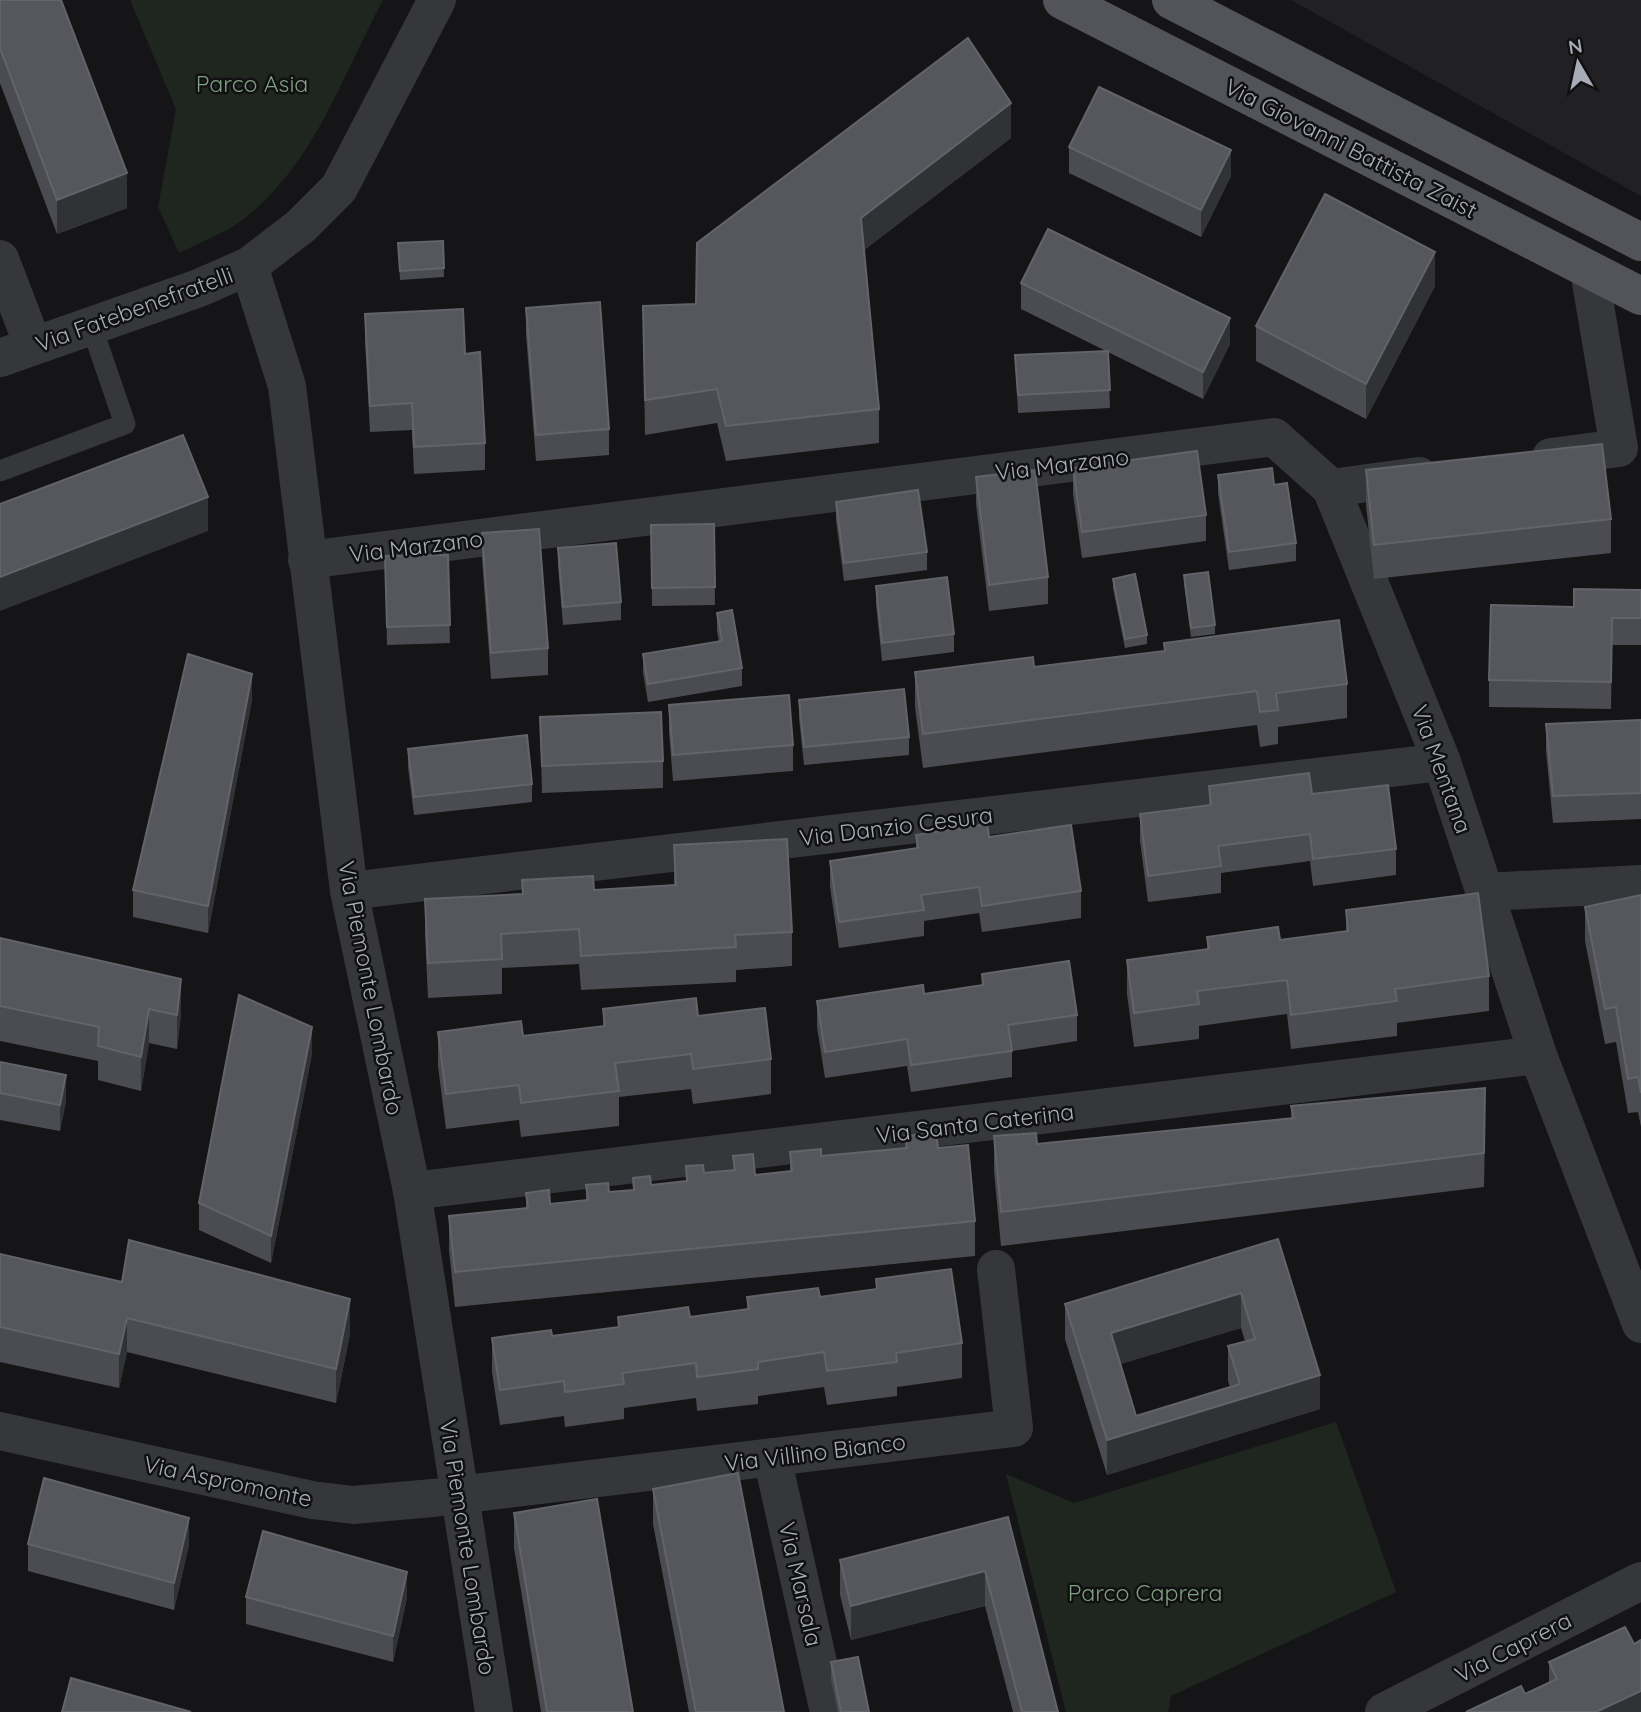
<svg xmlns="http://www.w3.org/2000/svg" width="1641" height="1712" font-family="Quicksand,sans-serif">
  <style>
    .built { fill: #212124 }
    .green { fill: #1f2620 }
    .lines { fill: none; stroke-linecap: round; stroke-linejoin: round }
    .lane { stroke: #36373b; stroke-width: 21 }
    .street { stroke: #36373b; stroke-width: 38 }
    .primary { stroke: #52545a; stroke-width: 38 }
    .wall { fill: #4b4c52; fill-rule: evenodd }
    .shaded-wall { fill: #313236 }
    .building { fill: #55575c; stroke: #62646a; stroke-width: 2; fill-rule: evenodd }
    .labels { text-anchor: middle; dominant-baseline: central; stroke-width: 5; stroke-linejoin: round; paint-order: stroke }
    .park-label { font-size: 23px; fill: #7fa081; stroke: #101012 }
    .street-label { font-size: 23px; fill: #a7acb6; stroke: #101012 }
  </style>
  <rect width="100%" height="100%" fill="#151517"/>
  <polygon class="built" points="1291,0 1641,0 1641,196"/>
  <g class="green">
    <path d="M130,0H383C342,76 316,161 246,217C228,232 201,242 179,253L158,207L176,109Z"/>
    <polygon points="1336,1422 1396,1592 1171,1696 1168,1712 1066,1712 1006,1474 1074,1503"/>
  </g>
  <g class="lines">
    <polyline class="lane" points="0,471 125,424 91,325"/>
    <g class="street">
      <polyline points="0,259 33,345"/>
      <polyline points="249,266 287,386 349,891 412,1191 494,1712"/>
      <polyline points="0,358 199,288 249,266 301,226 339,188 437,0"/>
      <polyline points="1551,457 1619,448 1589,270"/>
      <polyline points="1331,488 1442,762 1538,1055 1641,1324"/>
      <polyline points="307,560 1274,437 1331,488 1419,476"/>
      <polyline points="349,891 1442,762"/>
      <polyline points="1484,892 1641,884"/>
      <polyline points="412,1191 1538,1055"/>
      <polyline points="0,1431 312,1500 353,1505 433,1498 1014,1428 996,1269"/>
      <polyline points="772,1457 829,1712"/>
      <polyline points="1384,1712 1641,1581"/>
    </g>
    <g class="primary">
      <polyline points="1062,0 1641,296"/>
      <polyline points="1171,0 1641,242"/>
    </g>
  </g>
  <g class="wall">
    <polygon points="0,0 127,208 57,234 0,83"/>
    <polygon points="1011,138 864,250 879,409 879,443 726,461 717,423 645,435 643,306 696,304"/>
    <polygon points="1069,147 1231,176 1201,237 1069,173"/>
    <polygon points="443,241 444,277 400,280 398,243"/>
    <polygon points="1021,283 1230,344 1203,399 1108,352 1110,408 1018,413 1015,355 1106,351 1021,309"/>
    <polygon points="1435,286 1366,419 1256,361 1256,326"/>
    <polygon points="526,308 609,429 609,455 536,461 526,334"/>
    <polygon points="365,314 465,354 485,443 485,470 414,474 412,430 370,432 365,341"/>
    <polygon points="1073,468 1206,515 1206,541 1082,558 1073,494"/>
    <polygon points="1366,470 1611,519 1611,553 1374,579 1366,505"/>
    <polygon points="1218,475 1296,543 1296,561 1229,570 1218,493"/>
    <polygon points="976,477 1048,577 1048,604 989,611 976,504"/>
    <polygon points="836,502 927,552 927,570 844,581 836,520"/>
    <polygon points="714,524 715,605 652,606 651,525"/>
    <polygon points="482,533 548,648 548,675 491,679 482,559"/>
    <polygon points="558,548 621,602 621,620 563,625 558,566"/>
    <polygon points="448,555 450,643 387,645 385,556"/>
    <polygon points="1184,575 1215,625 1215,634 1191,637 1184,584"/>
    <polygon points="1113,579 1147,635 1147,644 1125,648 1113,588"/>
    <polygon points="876,586 954,634 954,652 882,661 876,604"/>
    <polygon points="1641,590 1641,645 1612,645 1611,709 1489,707 1489,680 1574,607"/>
    <polygon points="717,613 742,668 742,686 648,702 643,672 643,654 719,642 717,631"/>
    <polygon points="1164,643 1347,684 1347,718 1278,727 1278,744 1260,747 1257,725 923,768 915,707 915,672 1034,667 1164,651"/>
    <polygon points="252,700 208,933 133,917 133,890"/>
    <polygon points="799,700 909,737 909,755 804,765 799,718"/>
    <polygon points="669,705 793,745 793,771 673,781 669,732"/>
    <polygon points="540,717 663,761 663,788 542,793"/>
    <polygon points="1641,720 1641,819 1553,823 1546,751 1546,724"/>
    <polygon points="408,749 532,784 532,802 414,815 408,767"/>
    <polygon points="1209,786 1312,794 1396,849 1396,875 1313,886 1310,861 1221,873 1221,893 1148,902 1140,841 1140,814 1209,805"/>
    <polygon points="916,835 989,837 1081,891 1081,918 982,932 979,913 924,921 924,936 839,948 830,887 830,861 916,848"/>
    <polygon points="674,845 792,932 792,966 736,970 736,982 581,990 579,964 502,968 502,994 428,998 425,934 425,899 522,894 522,880 594,890 674,885"/>
    <polygon points="1641,895 1641,1127 1638,1112 1628,1113 1616,1042 1605,1044 1585,941 1585,907"/>
    <polygon points="1346,910 1489,976 1489,1011 1397,1023 1397,1036 1291,1049 1287,1014 1199,1026 1199,1039 1134,1047 1127,994 1127,960 1207,949 1207,937 1280,940 1346,932"/>
    <polygon points="0,938 181,1014 177,1049 149,1043 141,1091 98,1080 98,1061 0,1041"/>
    <polygon points="982,974 1077,1015 1077,1041 1012,1051 1012,1077 911,1092 907,1066 825,1078 817,1027 817,1001 924,994 982,985"/>
    <polygon points="603,1009 698,1016 771,1059 771,1094 693,1104 691,1089 619,1097 619,1126 521,1137 519,1120 446,1129 438,1066 438,1032 523,1036 603,1026"/>
    <polygon points="312,1054 271,1263 199,1230 199,1203"/>
    <polygon points="0,1062 66,1101 60,1131 0,1120"/>
    <polygon points="1291,1106 1485,1122 1484,1187 1001,1246 994,1171 994,1136 1037,1144 1291,1118"/>
    <polygon points="905,1136 938,1148 975,1221 975,1256 455,1307 449,1250 449,1216 526,1208 526,1193 550,1204 586,1200 586,1185 609,1192 633,1190 633,1178 651,1185 686,1181 686,1166 704,1173 733,1170 733,1156 755,1175 790,1172 790,1152 821,1156 905,1148"/>
    <path d="M1278,1239L1320,1409L1107,1475L1065,1339V1304ZM1241,1328L1245,1341L1228,1346V1381L1230,1387L1136,1416L1120,1364Z"/>
    <polygon points="0,1254 350,1334 336,1403 127,1352 119,1388 0,1362"/>
    <polygon points="876,1279 962,1343 962,1378 897,1387 897,1396 827,1405 824,1387 758,1396 758,1404 697,1411 696,1398 624,1408 624,1419 565,1427 564,1416 500,1425 492,1372 492,1338 552,1336 618,1327 618,1317 690,1317 747,1309 747,1297 820,1297 876,1289"/>
    <polygon points="653,1489 784,1712 689,1712 653,1524"/>
    <polygon points="514,1513 633,1712 541,1712 514,1548"/>
    <polygon points="1008,1517 1058,1712 1013,1712 985,1606 851,1640 840,1595 840,1560"/>
    <polygon points="28,1544 189,1545 174,1610 28,1571"/>
    <polygon points="246,1597 407,1598 393,1662 246,1624"/>
    <polygon points="831,1662 869,1712 838,1712 831,1680"/>
    <polygon points="1549,1662 1641,1712 1466,1712 1525,1694 1549,1683"/>
  </g>
  <g class="shaded-wall">
    <polygon points="1011,103 1011,138 861,252 861,218"/>
    <polygon points="1231,150 1231,176 1201,237 1201,210"/>
    <polygon points="127,173 127,208 57,234 57,200"/>
    <polygon points="1435,252 1435,286 1366,419 1366,384"/>
    <polygon points="1230,318 1230,344 1203,399 1203,372"/>
    <polygon points="208,497 208,531 0,611 0,577"/>
    <polygon points="252,674 252,700 208,933 208,906"/>
    <polygon points="181,979 181,1014 177,1049 177,1015"/>
    <polygon points="149,1009 149,1043 141,1091 141,1057"/>
    <polygon points="312,1027 312,1054 271,1263 271,1236"/>
    <polygon points="66,1075 66,1101 60,1131 60,1105"/>
    <polygon points="1485,1088 1485,1122 1484,1187 1484,1153"/>
    <polygon points="1241,1293 1241,1328 1111,1367 1111,1333"/>
    <polygon points="350,1299 350,1334 336,1403 336,1369"/>
    <polygon points="127,1318 127,1352 119,1388 119,1354"/>
    <polygon points="1320,1375 1320,1409 1107,1475 1107,1440"/>
    <polygon points="189,1518 189,1545 174,1610 174,1583"/>
    <polygon points="985,1571 985,1606 851,1640 851,1606"/>
    <polygon points="407,1572 407,1598 393,1662 393,1636"/>
    <polygon points="1641,1691 1641,1712 1596,1712"/>
  </g>
  <g class="building">
    <polygon points="0,0 61,0 127,173 57,200 0,48"/>
    <polygon points="968,38 1011,103 861,218 879,409 726,426 717,389 645,400 643,306 696,304 697,243"/>
    <polygon points="1099,87 1231,150 1201,210 1069,147"/>
    <polygon points="1325,194 1435,252 1366,384 1256,326"/>
    <polygon points="1048,229 1230,318 1203,372 1021,283"/>
    <polygon points="443,241 444,268 400,271 398,243"/>
    <polygon points="600,302 609,429 536,435 526,308"/>
    <polygon points="463,309 465,354 480,352 485,443 414,447 412,403 370,406 365,314"/>
    <polygon points="1108,351 1110,390 1018,395 1015,355"/>
    <polygon points="183,435 208,497 0,577 0,504"/>
    <polygon points="1602,444 1611,519 1374,545 1366,470"/>
    <polygon points="1197,451 1206,515 1082,532 1073,468"/>
    <polygon points="1272,468 1274,485 1287,483 1296,543 1229,552 1218,475"/>
    <polygon points="1035,470 1048,577 989,585 976,477"/>
    <polygon points="918,490 927,552 844,563 836,502"/>
    <polygon points="714,524 715,587 652,588 651,525"/>
    <polygon points="539,529 548,648 491,653 482,533"/>
    <polygon points="616,543 621,602 563,607 558,548"/>
    <polygon points="448,555 450,625 387,627 385,556"/>
    <polygon points="1208,572 1215,625 1191,628 1184,575"/>
    <polygon points="1135,574 1147,635 1125,639 1113,579"/>
    <polygon points="947,577 954,634 882,643 876,586"/>
    <polygon points="1574,589 1641,590 1641,618 1612,618 1611,682 1489,680 1491,605 1574,607"/>
    <polygon points="732,610 742,668 648,684 643,654 722,641 717,613"/>
    <polygon points="1339,620 1347,684 1276,693 1278,710 1260,712 1257,691 923,734 915,672 1033,657 1034,667 1165,651 1164,643"/>
    <polygon points="188,654 252,674 208,906 133,890"/>
    <polygon points="904,689 909,737 804,747 799,700"/>
    <polygon points="789,695 793,745 673,755 669,705"/>
    <polygon points="661,712 663,761 542,766 540,717"/>
    <polygon points="1641,720 1641,793 1553,796 1546,724"/>
    <polygon points="527,735 532,784 414,797 408,749"/>
    <polygon points="1309,773 1312,794 1388,785 1396,849 1313,859 1310,834 1218,846 1221,866 1148,876 1140,814 1211,805 1209,786"/>
    <polygon points="987,824 989,837 1071,825 1081,891 982,906 979,887 921,895 924,910 839,922 830,861 918,848 916,835"/>
    <polygon points="787,839 792,932 735,935 736,947 581,956 579,929 501,934 502,959 428,963 425,899 523,894 522,880 593,876 594,890 676,885 674,845"/>
    <polygon points="1478,893 1489,976 1395,989 1397,1001 1291,1015 1287,980 1197,991 1199,1004 1134,1013 1127,960 1209,949 1207,937 1278,927 1280,940 1348,931 1346,910"/>
    <polygon points="1641,895 1641,1093 1638,1077 1628,1079 1616,1007 1605,1009 1585,907"/>
    <polygon points="0,938 181,979 177,1015 149,1009 141,1057 98,1046 99,1027 0,1006"/>
    <polygon points="1069,961 1077,1015 1008,1025 1012,1051 911,1065 907,1039 825,1052 817,1001 923,985 924,994 983,985 982,974"/>
    <polygon points="239,995 312,1027 271,1236 199,1203"/>
    <polygon points="696,998 698,1016 765,1008 771,1059 693,1069 691,1054 615,1063 619,1091 521,1103 519,1085 446,1094 438,1032 521,1021 523,1036 605,1026 603,1009"/>
    <polygon points="0,1062 66,1075 60,1105 0,1093"/>
    <polygon points="1485,1088 1484,1153 1001,1212 994,1136 1036,1133 1037,1144 1294,1118 1291,1106"/>
    <polygon points="936,1133 938,1148 968,1145 975,1221 455,1272 449,1216 528,1208 526,1193 549,1190 550,1204 588,1200 586,1185 608,1183 609,1192 634,1190 633,1178 650,1176 651,1185 687,1181 686,1166 703,1165 704,1173 735,1170 733,1156 753,1154 755,1175 792,1171 790,1152 821,1149 821,1156 907,1148 905,1136"/>
    <path d="M1278,1239L1320,1375L1107,1440L1065,1304ZM1241,1293L1255,1339L1228,1346L1240,1384L1136,1416L1111,1333Z"/>
    <polygon points="129,1240 350,1299 336,1369 127,1318 119,1354 0,1327 0,1254 122,1282"/>
    <polygon points="951,1269 962,1343 896,1353 897,1362 827,1371 824,1352 758,1362 758,1369 697,1377 696,1363 622,1373 624,1384 565,1392 564,1381 500,1390 492,1338 551,1330 552,1336 619,1327 618,1317 688,1307 690,1317 749,1309 747,1297 818,1288 820,1297 877,1289 876,1279"/>
    <polygon points="738,1473 784,1712 696,1712 653,1489"/>
    <polygon points="44,1478 189,1518 174,1583 28,1544"/>
    <polygon points="597,1499 633,1712 547,1712 514,1513"/>
    <polygon points="1008,1517 1058,1712 1022,1712 985,1571 851,1606 840,1560"/>
    <polygon points="263,1531 407,1572 393,1636 246,1597"/>
    <polygon points="1625,1627 1634,1644 1641,1640 1641,1691 1596,1712 1466,1712 1521,1686 1525,1694 1557,1679 1549,1662"/>
    <polygon points="858,1657 869,1712 841,1712 831,1662"/>
    <polygon points="71,1678 191,1712 62,1712"/>
  </g>
  <g class="labels">
    <g class="park-label">
      <text x="252" y="83">Parco Asia</text>
      <text x="1145" y="1592">Parco Caprera</text>
    </g>
    <g class="street-label">
      <text transform="translate(1351 148) rotate(27)">Via Giovanni Battista Zaist</text>
      <text transform="translate(134 309) rotate(-20)">Via Fatebenefratelli</text>
      <text transform="translate(1062 464) rotate(-7)">Via Marzano</text>
      <text transform="translate(416 546) rotate(-7)">Via Marzano</text>
      <text transform="translate(1442 769) rotate(70)">Via Mentana</text>
      <text transform="translate(896 826) rotate(-7)">Via Danzio Cesura</text>
      <text transform="translate(371 988) rotate(79)">Via Piemonte Lombardo</text>
      <text transform="translate(975 1123) rotate(-7)">Via Santa Caterina</text>
      <text transform="translate(815 1452) rotate(-7)">Via Villino Bianco</text>
      <text transform="translate(228 1481) rotate(12)">Via Aspromonte</text>
      <text transform="translate(468 1547) rotate(81)">Via Piemonte Lombardo</text>
      <text transform="translate(801 1584) rotate(77)">Via Marsala</text>
      <text transform="translate(1513 1647) rotate(-27)">Via Caprera</text>
    </g>
  </g>
  <g transform="translate(1578 63) rotate(351)" stroke="#101012" stroke-width="5" paint-order="stroke">
  <path d="M0-5L12 26L0 18L-12 26Z" fill="#a7acb6"/>
  <text y="-10" font-size="19" font-weight="bold" text-anchor="middle" fill="#a7acb6">N</text>
  </g>
</svg>
